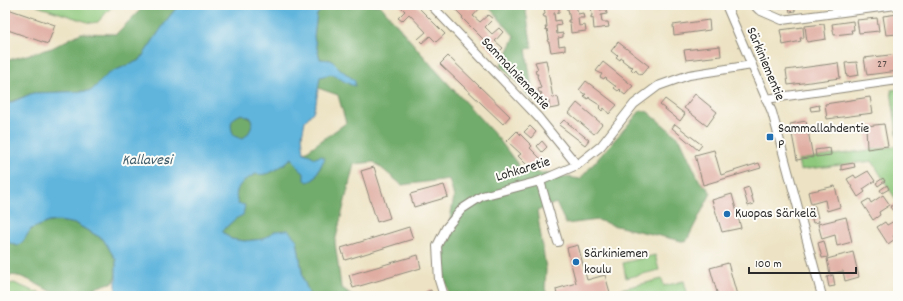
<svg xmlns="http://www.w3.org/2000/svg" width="903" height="301" font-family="Dekko,sans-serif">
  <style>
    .green { fill: #8ec87c; stroke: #5c7a54 }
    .forest { fill: #72ac6c; stroke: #4e6c4c }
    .water { fill: #61b5dd; stroke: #467084; fill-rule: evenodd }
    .building { fill: #e0ada2 }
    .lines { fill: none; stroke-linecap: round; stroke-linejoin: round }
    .minor-casing { stroke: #8c8778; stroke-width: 10 }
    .minor { stroke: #fff; stroke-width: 8 }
    .poi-dot { fill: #1f6fb2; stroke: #fdfcf7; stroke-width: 1.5 }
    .labels { text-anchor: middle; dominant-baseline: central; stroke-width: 4; stroke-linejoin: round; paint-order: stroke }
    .number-label { font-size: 12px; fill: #584c49 }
    .street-label { font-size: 14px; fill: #2b2b2b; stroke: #fdfcf7 }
    .poi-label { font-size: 14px; fill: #2b2b2b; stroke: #fdfcf7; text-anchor: start }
    .water-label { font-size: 15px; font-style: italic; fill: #3e5b69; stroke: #fdfcf7 }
  </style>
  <rect width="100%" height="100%" fill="#fdfcf7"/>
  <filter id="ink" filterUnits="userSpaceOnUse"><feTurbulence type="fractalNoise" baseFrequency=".025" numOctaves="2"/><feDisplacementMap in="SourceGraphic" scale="8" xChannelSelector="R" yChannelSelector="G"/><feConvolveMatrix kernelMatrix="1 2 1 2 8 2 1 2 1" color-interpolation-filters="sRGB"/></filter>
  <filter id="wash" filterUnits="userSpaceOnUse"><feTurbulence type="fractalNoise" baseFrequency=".012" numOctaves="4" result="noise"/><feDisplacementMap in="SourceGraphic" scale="16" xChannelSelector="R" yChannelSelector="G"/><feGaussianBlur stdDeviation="0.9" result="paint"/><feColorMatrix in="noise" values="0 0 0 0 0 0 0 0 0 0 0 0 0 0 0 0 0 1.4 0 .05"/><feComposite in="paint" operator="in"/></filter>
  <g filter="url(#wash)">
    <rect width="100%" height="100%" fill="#ede3c4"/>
    <g class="green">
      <polygon points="37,5 113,5 98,22 91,23 37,6"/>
      <polygon points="898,89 898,141 891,90"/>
      <polygon points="898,146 898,203 872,161 800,170 798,160"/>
      <polygon points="655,255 659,270 626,278 623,263"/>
      <polygon points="662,279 664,286 684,281 688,296 623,296 621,289"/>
      <polygon points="14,283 45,296 5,296 5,285"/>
    </g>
    <g class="forest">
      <polygon points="145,5 179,5 169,17 140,60 109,73 91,91 33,93 5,104 5,61 52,48 81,33 116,34"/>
      <path d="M327,5H380L432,66L498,138L522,170L580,179L641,110L648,112L680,139L700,182L706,186L711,193L686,242L612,225L598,220L566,224L556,203L537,211L546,269L545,289L548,296H449L442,264L454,197L449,179L402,185L374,162L354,164L335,242L341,287L353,296H310L303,278L297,240L275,231L263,239L244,241L231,239L222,231L235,219L238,204L236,197L238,187L247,178L256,174C270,177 281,166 292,158L299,169L314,179L321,166C316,160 313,155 304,153L346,123L338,95L318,88L320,77L331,74L341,78L350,85L355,81L339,68L331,60L320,59L314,37L317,14L322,10Z"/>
      <polygon points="487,5 525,5 532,48 526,49 534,102 501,65 515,37"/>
      <path d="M242,114L251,119C254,128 249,134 242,139L234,136C229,124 229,119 242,114Z"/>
      <path d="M59,221L76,224L103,239L116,260V274L114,282C98,286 80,295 63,294C45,294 23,269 5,277V241L18,246C23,241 26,236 30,231C35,224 51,221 59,221Z"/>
    </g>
    <path class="water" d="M179,5H327L322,10L317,14L314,37L320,59L331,60L339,68L355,81V86C346,84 339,77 331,74L320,77L316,103L313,112L305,121L302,136L304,153L310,155L315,158L321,156L325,158L314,179L308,182L304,179V173L299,169L292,158C281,166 270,177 256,174C243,180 232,188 238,204L245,205L243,215L235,219L222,231L231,239L244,241L263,239L275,231L288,230L297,240L303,278L310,296H113L116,292V260L103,239L76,224L59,221L49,222L31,229L24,240L18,246L5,241V105L33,93L91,91L109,73L140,60L169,17ZM242,114L251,118C254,127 249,134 242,139L234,136C229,125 230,118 242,114Z"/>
    <g id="blocks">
      <g class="building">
        <polygon points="399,5 416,5 445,34 436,42 430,36 422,43 418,39 426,32 409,14 402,21 398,18 405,11"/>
        <polygon points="451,5 465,5 469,9 474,5 479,5 481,7 473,16 480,22 488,15 493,19 485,27 492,34 499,28 503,32 495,41 503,48 496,55 483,43 485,41 462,18 463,17"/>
        <polygon points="544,5 553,5 553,8 559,7 559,12 554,13 555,21 560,20 561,25 556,26 557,34 563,33 563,37 558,38 559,46 565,45 565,50 551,52 549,42 548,42 547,40 549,39 547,29 546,30 545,27 547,27 546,17 544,17 543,15 545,14"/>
        <polygon points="567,5 576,5 578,14 583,13 584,18 578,18 579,26 585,25 586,31 571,33 570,22 568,22 568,20 570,20 568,9 566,9 566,7 568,7"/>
        <polygon points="591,5 600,5 600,10 606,9 607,14 601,15 602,22 608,22 609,27 594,29 593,18 591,19 591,16 592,16"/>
        <polygon points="777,5 795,5 795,11 790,12 789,7 777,8"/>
        <polygon points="5,8 55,25 48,44 5,29"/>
        <polygon points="898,14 898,34 886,35 883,16"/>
        <polygon points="877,18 879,31 859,33 857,20"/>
        <polygon points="709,20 710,30 674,35 673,25"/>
        <polygon points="853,21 854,30 851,30 852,33 834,35 832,24"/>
        <polygon points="824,24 826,39 807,42 805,26"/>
        <polygon points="803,27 804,38 800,38 801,41 783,45 780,30"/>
        <polygon points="618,42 649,66 641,75 637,72 636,70 634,72 631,69 633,67 632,66 631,67 622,60 623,59 621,58 620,60 616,57 618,55 617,54 616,55 611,51"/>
        <polygon points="720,46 721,56 686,60 684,50"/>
        <polygon points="898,54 898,71 867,75 864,58"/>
        <polygon points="448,56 510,116 503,124 440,64"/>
        <polygon points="546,60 553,98 558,97 560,107 549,109 549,101 546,102 546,100 541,101 540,94 542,94 541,92 539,93 538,89 541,88 537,76 538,74 536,74 535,70 538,69 535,62"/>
        <polygon points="603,62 633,86 625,95 620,91 621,90 620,89 618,91 614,88 616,86 615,86 606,79 607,78 605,77 604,79 600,77 602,74 596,71"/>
        <polygon points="857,62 859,75 847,77 845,63"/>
        <polygon points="838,63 840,78 788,85 786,70"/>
        <polygon points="586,81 617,105 609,114 604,108 602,111 599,108 601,106 590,99 589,97 588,99 584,96 586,94 584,94 579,90"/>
        <polygon points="695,94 717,112 707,126 684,108"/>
        <polygon points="870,97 873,113 827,119 825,104"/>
        <polygon points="665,99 685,114 680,121 660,105"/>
        <polygon points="577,103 602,124 594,134 569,113"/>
        <polygon points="819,105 820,110 811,111 810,107"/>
        <polygon points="564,120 589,140 585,145 559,125"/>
        <polygon points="806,121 813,157 797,160 790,124"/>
        <polygon points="675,124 702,145 698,150 672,128"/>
        <polygon points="884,124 888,146 867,149 866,126"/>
        <polygon points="530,126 536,132 531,138 524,132"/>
        <polygon points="517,131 532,146 530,148 542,160 532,170 518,156 521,154 507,141"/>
        <polygon points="542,141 547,147 542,152 537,146"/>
        <polygon points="830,148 831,155 816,157 815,150"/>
        <polygon points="714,150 721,175 759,163 761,168 703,185 695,155"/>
        <polygon points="854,163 855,167 841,170 841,165"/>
        <polygon points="374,167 390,218 377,222 361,171"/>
        <polygon points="868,171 875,181 863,189 865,192 858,197 847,179 854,175 856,178"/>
        <polygon points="883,178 885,181 878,186 876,183"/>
        <polygon points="444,185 448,197 414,207 410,194"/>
        <polygon points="887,185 889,189 882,193 880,190"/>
        <polygon points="835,186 840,207 827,211 825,200 811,204 808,192"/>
        <polygon points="749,187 754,204 748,206 743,189"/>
        <polygon points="732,194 741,228 722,232 712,200"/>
        <polygon points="883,195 890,205 879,212 880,215 873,220 862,203 869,199 871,203"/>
        <polygon points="897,202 898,207 893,211 890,207"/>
        <polygon points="815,206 819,222 813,223 809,207"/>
        <polygon points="846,217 852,242 837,246 835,235 822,239 818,224"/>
        <polygon points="898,219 898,233 893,236 895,239 888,244 877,227 885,222 887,225"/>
        <polygon points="409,227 413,239 345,260 341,248"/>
        <polygon points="824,241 828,257 822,258 818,243"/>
        <polygon points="578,245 587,280 605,275 611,296 557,296 556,289 576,283 567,248"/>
        <polygon points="853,252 859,277 845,281 843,271 830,274 827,259"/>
        <polygon points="418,255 421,268 353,288 349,275"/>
        <polygon points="728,263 737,295 718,296 710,268"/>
        <polygon points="833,275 835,286 829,287 827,277"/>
        <polygon points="431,290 432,296 421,296 421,294"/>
      </g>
    </g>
  </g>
  <g filter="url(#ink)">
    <use href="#blocks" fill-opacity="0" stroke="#8c8778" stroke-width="1"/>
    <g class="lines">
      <g class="minor-casing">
        <g id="minor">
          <polyline points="431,5 538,117 577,165"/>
          <polyline points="726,5 772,112 822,296"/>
          <polyline points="754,5 759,10 782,20 896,5"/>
          <polyline points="766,99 898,80"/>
          <polyline points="540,181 558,242"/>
          <polyline points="444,296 439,280 437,246 446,228 462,209 482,196 540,181 577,165 601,146 634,104 658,86 689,75 752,65"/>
        </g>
      </g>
      <use href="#minor" class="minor"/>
    </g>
  </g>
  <g class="poi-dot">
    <rect x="766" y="133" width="8" height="8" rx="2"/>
    <circle cx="727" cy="214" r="4"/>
    <circle cx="576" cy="262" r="4"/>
  </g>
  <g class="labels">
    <g class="number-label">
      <text x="882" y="64">27</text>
    </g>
    <g class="street-label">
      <text transform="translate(765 64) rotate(67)">Särkiniementie</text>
      <text transform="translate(515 74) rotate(47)">Sammalniementie</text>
      <text transform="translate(523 170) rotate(-17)">Lohkaretie</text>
    </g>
    <g class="poi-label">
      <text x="778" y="129">Sammallahdentie<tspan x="778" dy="16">P</tspan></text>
      <text x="735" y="214">Kuopas Särkelä</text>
      <text x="584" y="254">Särkiniemen<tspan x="584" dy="16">koulu</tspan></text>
    </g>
    <g class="water-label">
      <text x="147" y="161">Kallavesi</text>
    </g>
  </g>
  <rect width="903" height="301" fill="none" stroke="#fdfcf7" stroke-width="20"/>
  <path d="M749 267v6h107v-6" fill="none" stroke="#2b2b2b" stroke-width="2"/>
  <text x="755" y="267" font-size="12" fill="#2b2b2b" stroke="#fdfcf7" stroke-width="3" paint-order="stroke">100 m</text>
</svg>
